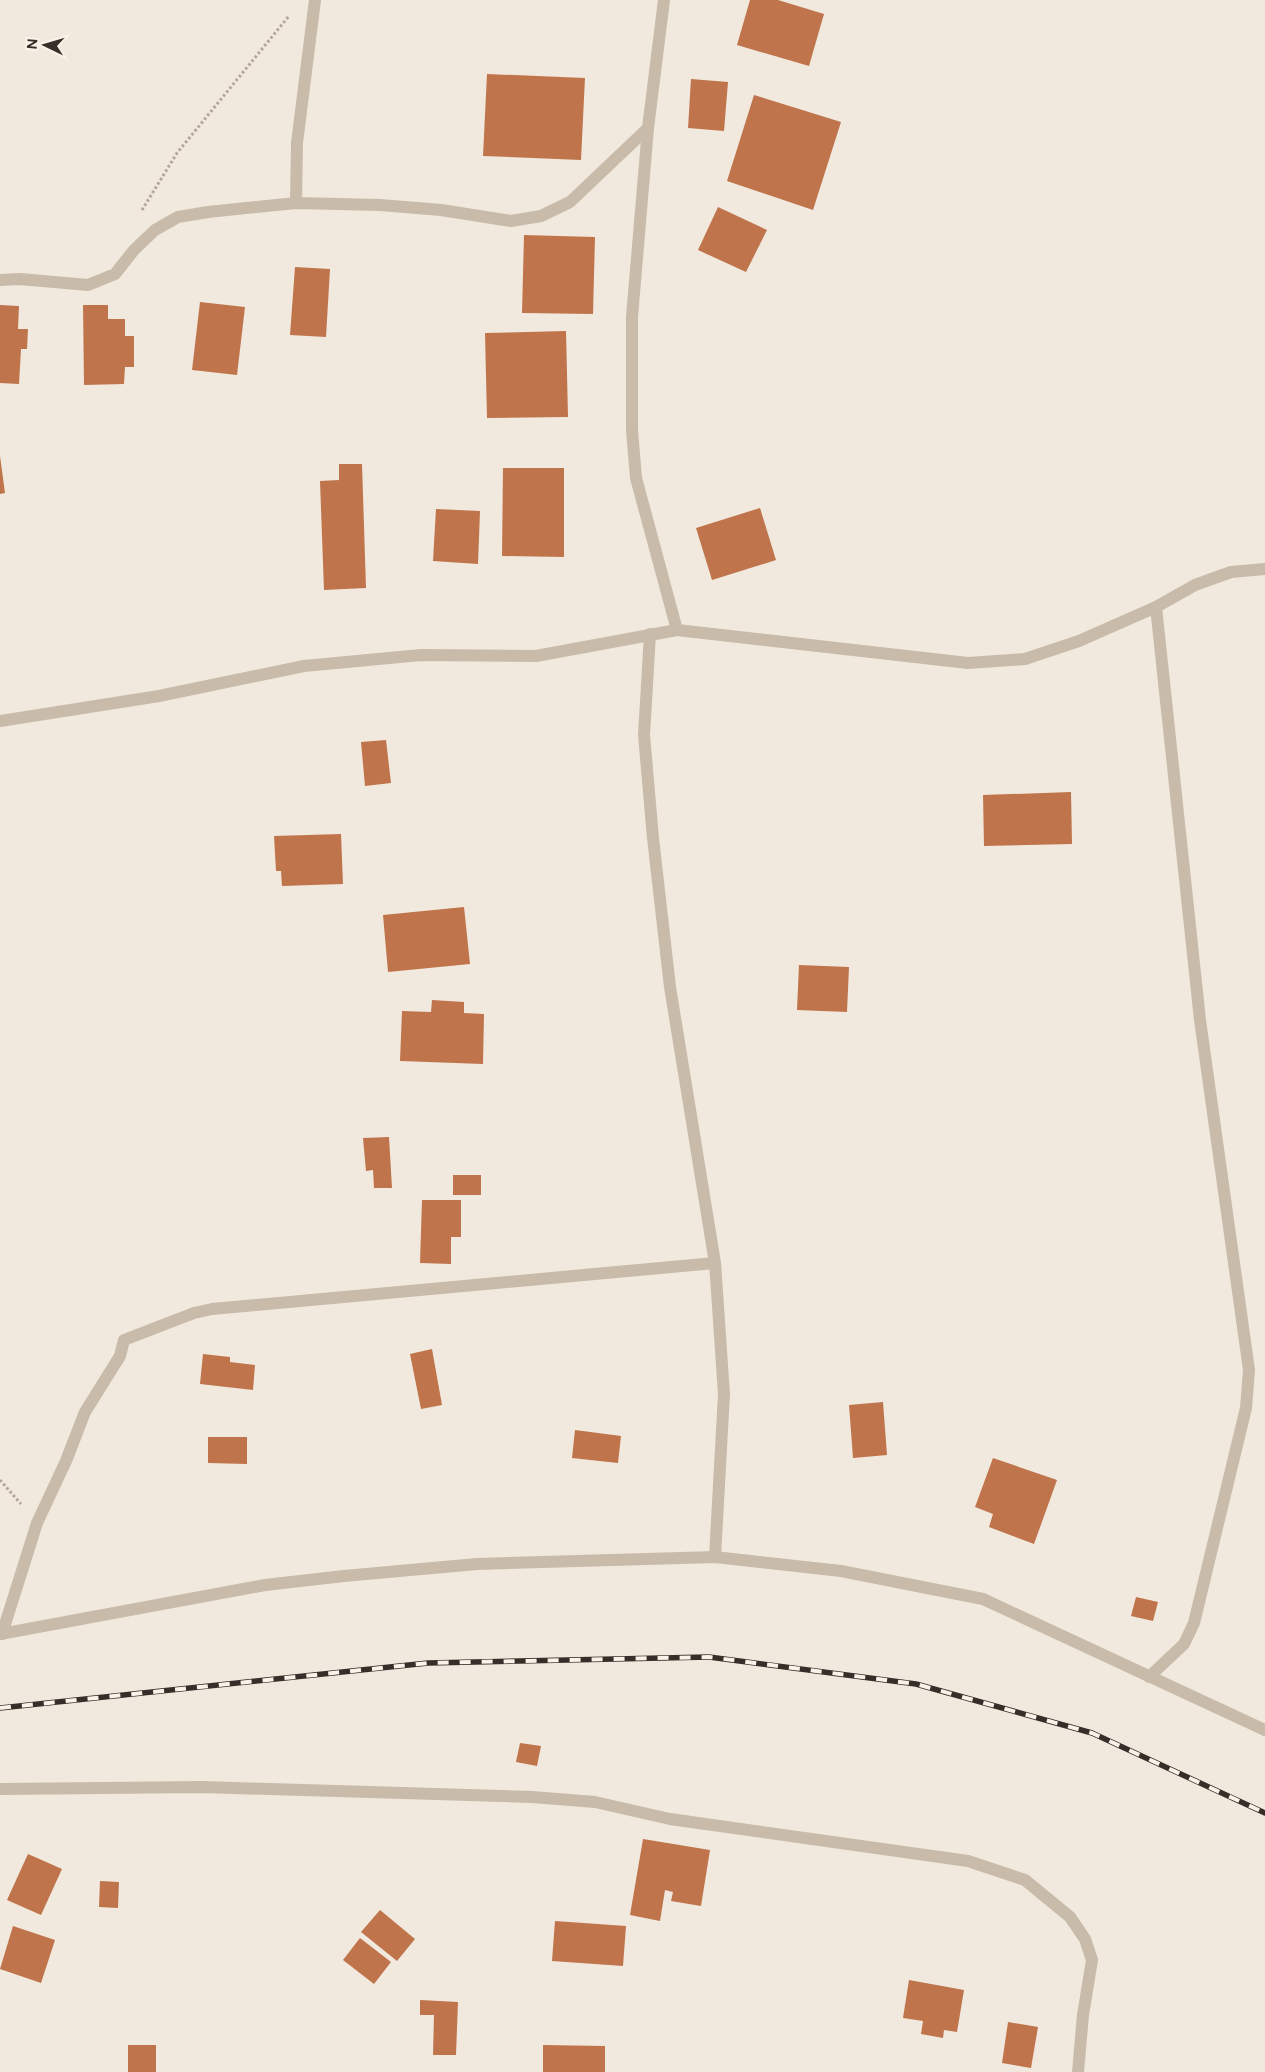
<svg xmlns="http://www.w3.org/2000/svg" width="1265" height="2072" font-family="Figtree,sans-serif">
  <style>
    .building { fill: #bf744c }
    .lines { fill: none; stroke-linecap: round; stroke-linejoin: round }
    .path { stroke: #b4a594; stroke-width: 3; stroke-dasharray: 2.5 2.5; stroke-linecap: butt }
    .minor { stroke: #c8bba9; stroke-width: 12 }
    .rail-casing { stroke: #362e29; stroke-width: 5.5 }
    .rail { stroke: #f9f3e9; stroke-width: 4; stroke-dasharray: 11; stroke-linecap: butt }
  </style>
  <rect width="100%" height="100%" fill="#f1e9dd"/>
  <g class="building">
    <polygon points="750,0 778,0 824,14 809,66 737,45"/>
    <polygon points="487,74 585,78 581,160 483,156"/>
    <polygon points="691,79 728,82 724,131 688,128"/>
    <polygon points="754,95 841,122 813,210 727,181"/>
    <polygon points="718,207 767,230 746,272 698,250"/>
    <polygon points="524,235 595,237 593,314 522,313"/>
    <polygon points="295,267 330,269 326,337 290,335"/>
    <polygon points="200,302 245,307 237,375 192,370"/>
    <polygon points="0,305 19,306 18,329 28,329 27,349 21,349 19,384 0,383"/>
    <polygon points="83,305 108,305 108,319 125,319 125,336 134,336 134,367 125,367 124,384 84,385"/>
    <polygon points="566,331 568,417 487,418 485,333"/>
    <polygon points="0,456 5,493 0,494"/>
    <polygon points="339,464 362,464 366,588 324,590 320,481 339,480"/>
    <polygon points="503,468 564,468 564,557 502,556"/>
    <polygon points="760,508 776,560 712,580 696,528"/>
    <polygon points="436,509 480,511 478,564 433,561"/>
    <polygon points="386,740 391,783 365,786 361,742"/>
    <polygon points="1071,792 1072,844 984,846 983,795"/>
    <polygon points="341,834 343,884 282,886 281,871 276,871 274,836"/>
    <polygon points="464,907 470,964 388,972 383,915"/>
    <polygon points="799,965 849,967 847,1012 797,1010"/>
    <polygon points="432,1000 464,1002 464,1013 484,1014 483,1064 400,1061 402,1011 431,1012"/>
    <polygon points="389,1137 392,1188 374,1188 373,1170 366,1171 363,1138"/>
    <rect x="453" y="1175" width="28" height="20"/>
    <polygon points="422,1200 461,1200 461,1237 451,1237 451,1264 420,1263"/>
    <polygon points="432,1349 442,1405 421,1409 410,1354"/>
    <polygon points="203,1354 230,1357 230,1362 255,1365 253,1390 200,1384"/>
    <polygon points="883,1402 887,1455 853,1458 849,1405"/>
    <polygon points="575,1430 621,1436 618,1463 572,1458"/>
    <polygon points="208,1437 247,1437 247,1464 208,1463"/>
    <polygon points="993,1458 1057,1480 1034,1544 989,1527 993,1514 975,1507"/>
    <polygon points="1136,1597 1158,1602 1153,1621 1131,1616"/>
    <polygon points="520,1743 541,1746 537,1766 516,1762"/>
    <polygon points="643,1839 710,1850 701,1906 671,1901 673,1892 665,1890 660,1921 630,1915"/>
    <polygon points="28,1854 62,1869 41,1915 7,1900"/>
    <polygon points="100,1881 119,1882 118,1908 99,1907"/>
    <polygon points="380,1910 415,1939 397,1961 361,1932"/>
    <polygon points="555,1921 626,1926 623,1966 552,1961"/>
    <polygon points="13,1926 55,1940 41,1983 0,1969"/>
    <polygon points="360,1938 391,1962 374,1984 343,1960"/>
    <polygon points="909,1980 964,1990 957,2032 944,2030 943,2038 921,2034 923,2021 903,2018"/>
    <polygon points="420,2000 458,2002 456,2055 433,2055 434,2015 420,2015"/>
    <polygon points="1008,2022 1038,2027 1031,2068 1002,2063"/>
    <rect x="128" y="2045" width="28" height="27"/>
    <polygon points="543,2045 605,2046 605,2072 543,2072"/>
  </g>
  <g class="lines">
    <g class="path">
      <polyline points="142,210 177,153 289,16"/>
      <polyline points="0,1480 21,1504"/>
    </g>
    <g class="minor">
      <polyline points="664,0 648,128 632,317 632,430 636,478 677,630"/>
      <polyline points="296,203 297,143 315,0"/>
      <polyline points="0,280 20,279 88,285 115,274 134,250 155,230 178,217 208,212 296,203 380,205 441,210 511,221 541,216 570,202 648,128"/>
      <polyline points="650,634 644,735 653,838 670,987 715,1263 724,1394 715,1557"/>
      <polyline points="0,721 159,696 304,666 421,655 536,656 677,630 968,663 1025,659 1079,641 1156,607 1195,585 1231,572 1265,569"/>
      <polyline points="0,1634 265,1585 344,1576 477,1564 715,1557 841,1571 983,1599 1265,1730"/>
      <polyline points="2,1634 37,1523 66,1461 85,1412 120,1356 124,1340 194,1313 212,1309 715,1263"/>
      <polyline points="1149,1677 1184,1644 1194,1623 1246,1408 1249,1370 1200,1020 1156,607"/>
      <polyline points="0,1789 202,1787 532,1797 595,1802 670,1819 968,1861 1025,1880 1070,1917 1085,1939 1092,1960 1083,2015 1078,2072"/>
    </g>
    <g class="rail-casing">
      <polyline id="rail" points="0,1708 428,1663 709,1657 916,1684 1092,1733 1265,1813"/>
    </g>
    <use href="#rail" class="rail"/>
  </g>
  <g transform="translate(45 45) rotate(275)" stroke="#f9f3e9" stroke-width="4" paint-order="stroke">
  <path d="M0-4L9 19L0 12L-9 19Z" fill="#362e29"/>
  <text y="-8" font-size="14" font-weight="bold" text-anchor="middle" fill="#362e29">N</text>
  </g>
</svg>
